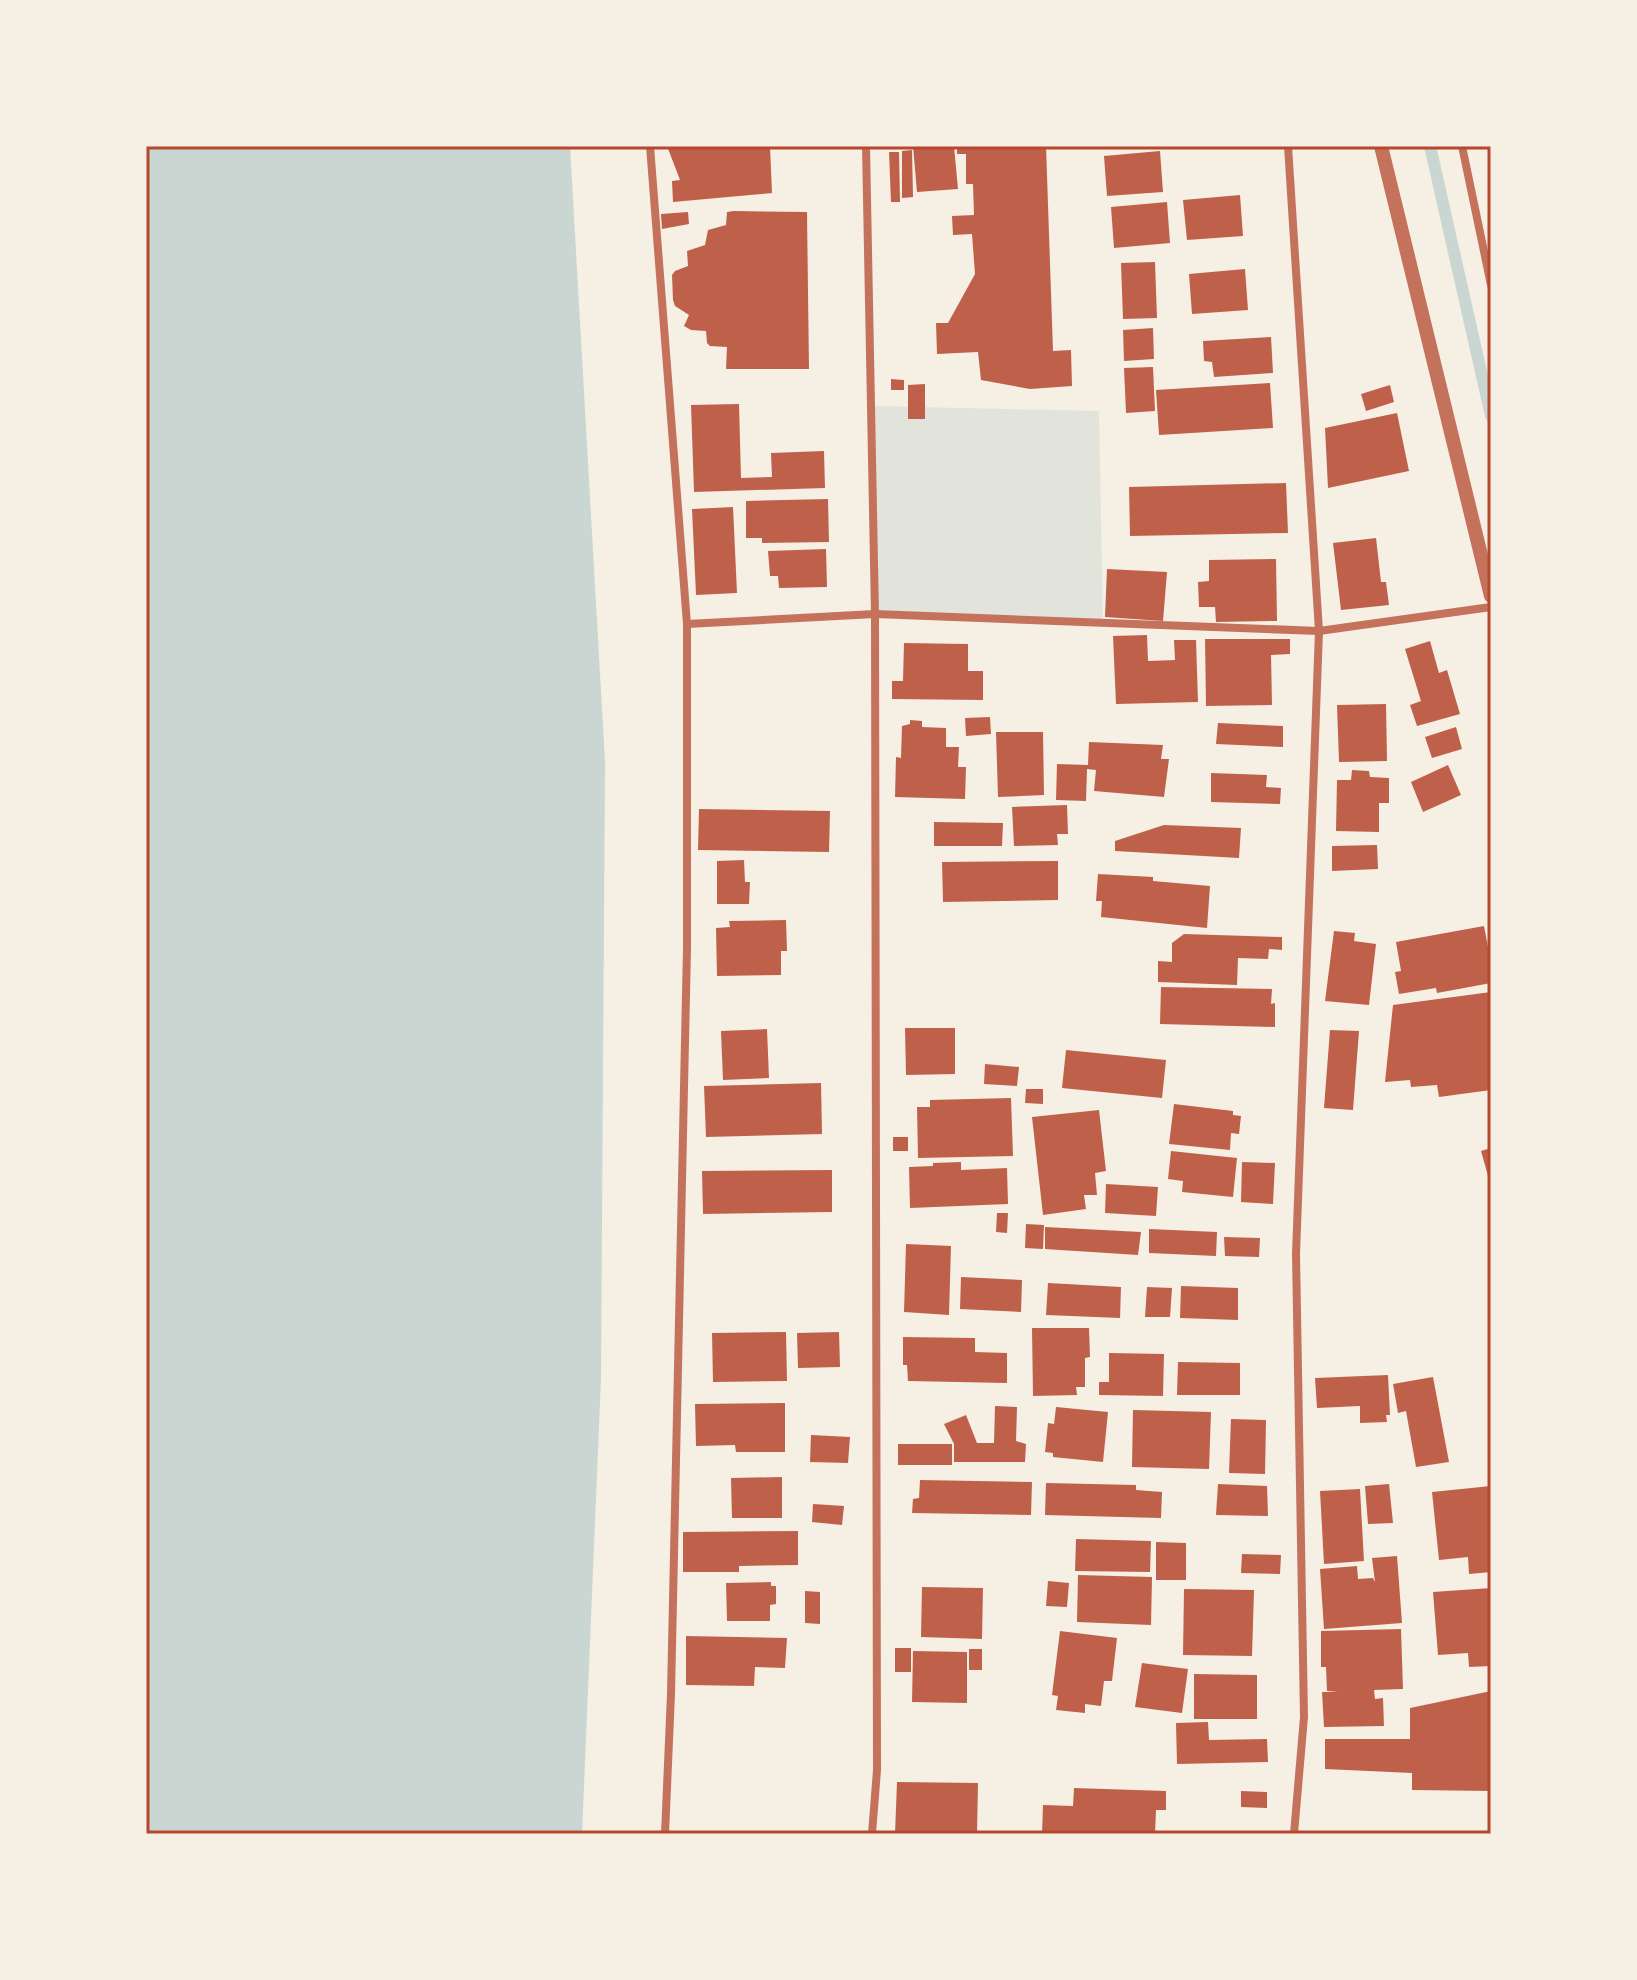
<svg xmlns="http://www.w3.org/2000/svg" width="1637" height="1980" font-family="'Sofia Sans Condensed',sans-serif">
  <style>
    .green { fill: #e2e4dc }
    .water { fill: #c9d6d2 }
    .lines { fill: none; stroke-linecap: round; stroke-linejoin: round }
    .stream { stroke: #c9d6d2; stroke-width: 12 }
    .building { fill: #bf614a }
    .minor { stroke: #c5725c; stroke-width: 8 }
    .tertiary { stroke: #c5725c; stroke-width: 14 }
    .neatline { fill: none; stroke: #b5482f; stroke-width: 3 }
  </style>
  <rect width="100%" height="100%" fill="#f6efe4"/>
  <polygon class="green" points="871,406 1099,411 1103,623 875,614"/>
  <polygon class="water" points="146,146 570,146 605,762 601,1378 582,1834 146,1834"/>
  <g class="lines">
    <polyline class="stream" points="1430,146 1491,416"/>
  </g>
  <g class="building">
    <polygon points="667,146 770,146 772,193 673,202 672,181 680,180"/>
    <polygon points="913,146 954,146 958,189 917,192"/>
    <polygon points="957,146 1046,146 1053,351 1071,350 1072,386 1030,389 981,380 978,352 937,354 936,323 948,323 975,274 972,234 953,235 952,216 974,215 973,184 966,184 966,154 957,154"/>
    <polygon points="912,150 913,197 902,198 902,151"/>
    <polygon points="1160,151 1163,192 1107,196 1104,156"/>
    <polygon points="889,152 899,152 900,202 891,202"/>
    <polygon points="1240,195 1243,236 1187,240 1183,200"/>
    <polygon points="1167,202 1170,243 1114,248 1111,207"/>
    <polygon points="734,211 807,212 809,369 726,369 727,347 710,346 707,343 706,331 691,330 684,326 689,315 675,306 673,300 672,275 675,271 688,266 687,251 705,245 708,230 726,225 727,212"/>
    <polygon points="688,212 689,224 662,229 661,214"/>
    <polygon points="1155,262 1157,318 1123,319 1121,263"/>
    <polygon points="1245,269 1248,310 1192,314 1189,274"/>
    <polygon points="1153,328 1154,359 1124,361 1123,330"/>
    <polygon points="1271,337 1273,373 1214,377 1212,362 1204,361 1203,341"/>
    <polygon points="1153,367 1155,411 1126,413 1124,368"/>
    <polygon points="891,379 904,380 904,390 891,390"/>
    <polygon points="1270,383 1273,428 1159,435 1156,390"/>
    <polygon points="925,384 925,419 908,419 908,385"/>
    <polygon points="1390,385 1394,402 1366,411 1361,394"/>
    <polygon points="739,404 741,478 772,477 771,453 824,451 825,488 694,492 691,405"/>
    <polygon points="1397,413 1409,471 1328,488 1325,428"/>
    <polygon points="1286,483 1288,533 1130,536 1129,487"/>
    <polygon points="828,499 829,542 762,543 762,538 746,538 746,501"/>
    <polygon points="733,507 737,593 696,595 692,509"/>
    <polygon points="1376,538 1381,582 1386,582 1389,605 1341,610 1333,543"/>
    <polygon points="826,549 827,587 779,588 778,576 770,576 768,551"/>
    <polygon points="1276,559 1277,621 1216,622 1215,607 1199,607 1198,582 1209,581 1209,560"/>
    <polygon points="1107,569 1167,572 1163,621 1105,617"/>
    <polygon points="1147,635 1148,661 1175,660 1174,640 1196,640 1198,702 1116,704 1113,636"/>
    <polygon points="1205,639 1290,639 1290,654 1271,655 1272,705 1206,706"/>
    <polygon points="1430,641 1439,673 1447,670 1460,714 1417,726 1410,705 1421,701 1405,649"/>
    <polygon points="904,643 968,644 968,671 983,671 983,700 892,699 892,681 903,681"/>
    <polygon points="1386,704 1387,761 1339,762 1337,705"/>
    <polygon points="990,717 991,734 966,736 965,718"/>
    <polygon points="910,720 922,721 922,727 946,728 946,747 959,747 958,767 966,767 965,799 895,797 896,757 901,758 902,726 910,724"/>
    <polygon points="1218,723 1283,726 1283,747 1216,744"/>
    <polygon points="1456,727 1462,749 1432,758 1425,737"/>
    <polygon points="996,732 1043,732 1044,795 998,797"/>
    <polygon points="1089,742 1163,745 1161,759 1169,759 1164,797 1094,791 1096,770 1087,769 1086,801 1056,800 1057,764 1088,765"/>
    <polygon points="1448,765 1461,795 1423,812 1411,782"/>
    <polygon points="1352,770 1369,771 1370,777 1389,778 1389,803 1379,803 1379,832 1336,831 1337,780 1351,780"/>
    <polygon points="1211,773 1267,775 1266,787 1281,788 1280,804 1211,802"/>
    <polygon points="1067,805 1068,834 1057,834 1058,845 1014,846 1012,807"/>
    <polygon points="699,809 830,811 829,852 698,850"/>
    <polygon points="934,822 1003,823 1002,846 934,846"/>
    <polygon points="1164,825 1241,828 1239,858 1115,851 1115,841"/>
    <polygon points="1377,845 1378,869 1332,871 1332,846"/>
    <polygon points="744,860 745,882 750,882 749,904 717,904 717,861"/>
    <polygon points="1058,861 1058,900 943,902 942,862"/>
    <polygon points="1098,874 1153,877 1153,881 1210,886 1207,928 1101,917 1102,901 1096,901"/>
    <polygon points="786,920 787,951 781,951 781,975 717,976 716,928 730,927 729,921"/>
    <polygon points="1484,926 1491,963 1491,983 1437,993 1436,988 1399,994 1395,972 1401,971 1396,942"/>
    <polygon points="1334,931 1355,933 1354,941 1376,944 1369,1005 1325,1001"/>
    <polygon points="1184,934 1282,937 1282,950 1269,949 1268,959 1238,958 1237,985 1158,982 1158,961 1172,962 1172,943"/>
    <polygon points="1161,987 1272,989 1271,1004 1275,1003 1275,1027 1160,1024"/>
    <polygon points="1491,992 1491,1090 1439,1097 1437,1085 1411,1087 1410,1080 1385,1082 1393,1005"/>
    <polygon points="905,1028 955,1028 955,1074 906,1075"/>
    <polygon points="767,1029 769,1078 723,1080 721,1031"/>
    <polygon points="1330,1030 1359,1031 1353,1110 1324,1108"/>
    <polygon points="1066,1050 1166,1060 1162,1098 1062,1088"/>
    <polygon points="985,1064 1019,1067 1017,1086 984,1084"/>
    <polygon points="821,1083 822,1134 706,1137 704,1086"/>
    <polygon points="1026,1089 1043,1089 1043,1104 1025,1103"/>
    <polygon points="1011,1098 1013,1156 918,1158 917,1107 930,1107 930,1100"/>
    <polygon points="1174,1104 1233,1111 1233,1115 1241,1116 1239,1134 1231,1133 1230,1150 1169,1144"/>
    <polygon points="1099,1110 1106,1171 1095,1173 1097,1195 1084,1195 1086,1209 1043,1215 1032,1117"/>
    <rect x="893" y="1137" width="15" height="14"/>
    <polygon points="1491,1148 1491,1183 1490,1183 1481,1151"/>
    <polygon points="1171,1151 1237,1158 1233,1197 1182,1192 1183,1181 1168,1179"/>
    <polygon points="961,1162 961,1170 1007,1168 1008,1204 910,1208 909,1167 933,1166 933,1163"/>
    <polygon points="1242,1162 1275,1163 1273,1204 1241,1202"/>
    <polygon points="832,1170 832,1212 703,1214 702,1171"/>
    <polygon points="1106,1184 1158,1187 1156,1216 1105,1213"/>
    <polygon points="997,1213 1008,1213 1007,1233 996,1232"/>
    <polygon points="1026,1224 1044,1225 1043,1249 1025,1248"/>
    <polygon points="1045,1227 1141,1232 1138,1255 1045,1249"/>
    <polygon points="1149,1229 1217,1232 1216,1256 1149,1253"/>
    <polygon points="1224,1237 1260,1238 1259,1257 1225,1256"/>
    <polygon points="906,1244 951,1246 949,1315 904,1312"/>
    <polygon points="961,1277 1022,1280 1021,1312 960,1309"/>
    <polygon points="1048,1283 1121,1287 1120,1318 1046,1315"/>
    <polygon points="1181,1286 1238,1288 1238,1320 1180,1318"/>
    <polygon points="1147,1287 1172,1288 1170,1317 1145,1317"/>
    <polygon points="1032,1328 1089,1328 1090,1357 1085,1358 1085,1387 1076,1387 1077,1395 1033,1396"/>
    <polygon points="786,1332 787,1381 713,1382 712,1333"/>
    <polygon points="839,1332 840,1367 798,1368 797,1333"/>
    <polygon points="903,1337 975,1338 975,1352 1007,1353 1007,1383 908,1381 907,1365 903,1365"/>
    <polygon points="1109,1353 1164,1354 1163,1396 1099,1395 1099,1382 1109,1382"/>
    <polygon points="1178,1362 1240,1363 1240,1395 1177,1395"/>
    <polygon points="1388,1375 1390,1415 1386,1415 1387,1422 1360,1423 1360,1406 1317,1408 1315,1378"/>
    <polygon points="1433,1377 1449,1462 1416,1467 1406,1411 1398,1413 1393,1384"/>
    <polygon points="785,1403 785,1452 736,1452 735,1445 696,1446 695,1404"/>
    <polygon points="995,1406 1017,1407 1016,1441 1026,1444 1025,1462 954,1462 954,1444 944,1424 966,1415 977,1443 994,1443"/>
    <polygon points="1056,1407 1108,1412 1103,1462 1053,1457 1053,1453 1045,1452 1048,1423 1054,1424"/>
    <polygon points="1133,1410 1211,1412 1209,1469 1132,1467"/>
    <polygon points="1231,1419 1266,1420 1265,1474 1229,1473"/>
    <polygon points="811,1435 850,1437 848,1463 810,1462"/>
    <rect x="898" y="1444" width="54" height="21"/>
    <polygon points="782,1477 782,1518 732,1518 731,1478"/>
    <polygon points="920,1480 1032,1482 1031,1515 912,1513 913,1499 919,1498"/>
    <polygon points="1046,1483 1136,1485 1136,1490 1162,1492 1161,1518 1045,1515"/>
    <polygon points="1218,1484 1267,1486 1268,1516 1216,1515"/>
    <polygon points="1389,1484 1393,1523 1368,1524 1365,1486"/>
    <polygon points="1491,1486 1491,1572 1469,1574 1468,1557 1439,1560 1432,1492"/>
    <polygon points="1360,1489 1364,1561 1324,1564 1320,1491"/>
    <polygon points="813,1504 844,1506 842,1525 812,1522"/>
    <polygon points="798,1531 798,1565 739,1566 739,1572 683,1572 683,1532"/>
    <polygon points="1076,1539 1151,1541 1150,1572 1075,1571"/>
    <polygon points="1156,1542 1186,1543 1186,1580 1156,1580"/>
    <polygon points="1242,1554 1281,1555 1280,1574 1241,1573"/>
    <polygon points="1397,1556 1402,1623 1324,1629 1320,1569 1357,1566 1358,1579 1373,1578 1375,1582 1372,1558"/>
    <polygon points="1078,1575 1152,1577 1151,1625 1077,1622"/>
    <polygon points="1048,1581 1069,1583 1067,1607 1046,1606"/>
    <polygon points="771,1582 771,1586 776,1586 776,1604 770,1605 770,1621 727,1621 726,1583"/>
    <polygon points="922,1587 983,1588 982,1639 921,1637"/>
    <polygon points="1491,1588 1491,1666 1469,1667 1468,1653 1438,1655 1433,1592"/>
    <polygon points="1184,1589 1254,1590 1252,1656 1183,1655"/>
    <polygon points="805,1591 820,1592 820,1624 805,1623"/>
    <polygon points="1401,1629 1403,1689 1374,1690 1375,1699 1383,1698 1384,1726 1324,1727 1322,1692 1338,1692 1327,1691 1326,1667 1321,1667 1321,1631"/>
    <polygon points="1060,1631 1117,1638 1112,1681 1104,1681 1101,1706 1085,1704 1085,1713 1056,1710 1058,1696 1052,1695"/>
    <polygon points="686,1636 787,1638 785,1668 755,1667 754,1686 686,1685"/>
    <rect x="895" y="1648" width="16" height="24"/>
    <rect x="969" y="1649" width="13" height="21"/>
    <polygon points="913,1651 967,1652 967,1703 912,1702"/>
    <polygon points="1142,1663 1188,1669 1182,1713 1135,1707"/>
    <polygon points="1194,1674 1257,1675 1257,1719 1194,1719"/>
    <polygon points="1491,1691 1491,1791 1412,1790 1412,1773 1325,1769 1325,1739 1410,1739 1410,1708"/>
    <polygon points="1208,1722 1209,1740 1267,1739 1268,1762 1177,1764 1176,1723"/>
    <polygon points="897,1782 978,1783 977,1834 895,1834"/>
    <polygon points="1074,1788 1166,1791 1166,1810 1156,1810 1155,1834 1042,1834 1043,1805 1073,1806"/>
    <polygon points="1241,1791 1267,1792 1267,1808 1241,1807"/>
  </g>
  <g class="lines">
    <g class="minor">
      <polyline points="650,146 687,624 687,948 671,1694 665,1834"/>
      <polyline points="866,146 875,614 877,1770 872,1834"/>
      <polyline points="1288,146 1319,631 1296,1254 1304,1717 1294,1834"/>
      <polyline points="1462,146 1491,285"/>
      <polyline points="687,624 875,614 1319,631 1491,607"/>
    </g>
    <polyline class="tertiary" points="1381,146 1491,596"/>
  </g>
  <rect width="1637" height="1980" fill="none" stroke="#f6efe4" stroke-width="296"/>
  <rect x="148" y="148" width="1341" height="1684" class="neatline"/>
</svg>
